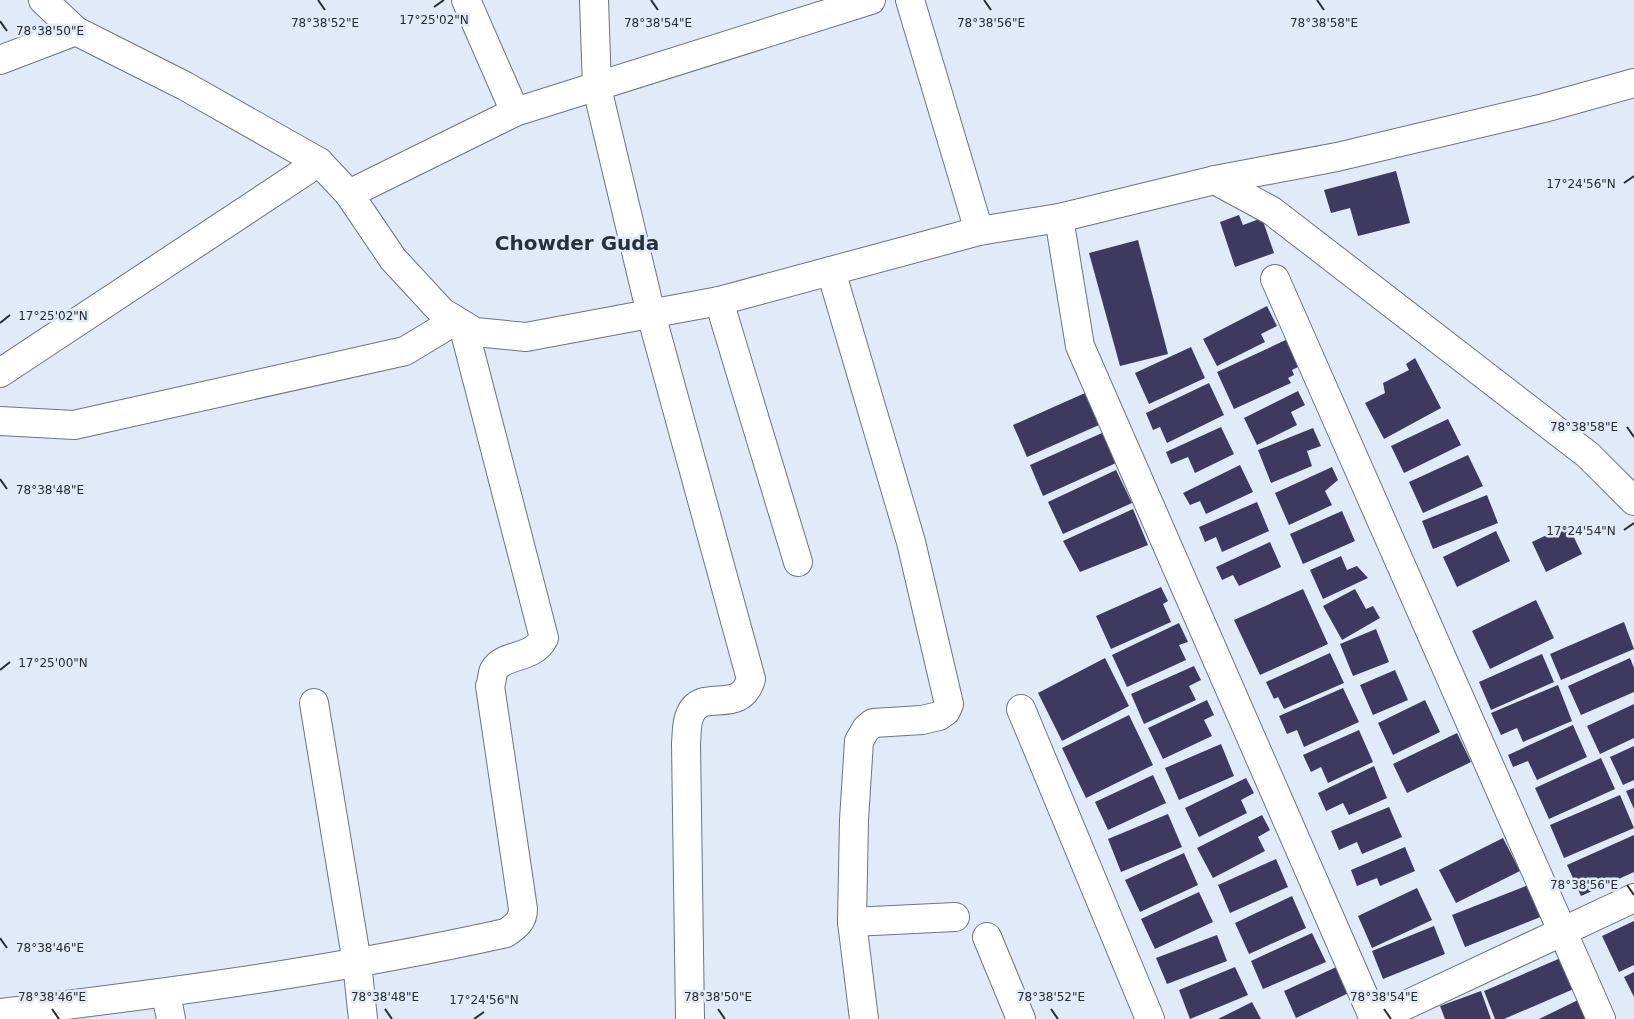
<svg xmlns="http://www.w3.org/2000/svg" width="1634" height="1019" font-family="'DejaVu Sans',sans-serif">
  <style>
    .building { fill: #3e3a5f }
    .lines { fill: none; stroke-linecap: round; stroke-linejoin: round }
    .minor-casing { stroke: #6b7480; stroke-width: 30 }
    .minor { stroke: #fff; stroke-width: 28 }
    .ticks { fill: none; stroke: #282c31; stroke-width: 2 }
    .labels { text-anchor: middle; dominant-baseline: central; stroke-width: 5; stroke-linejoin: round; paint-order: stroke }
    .quarter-label { font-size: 20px; font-weight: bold; fill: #28303b; stroke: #e0eaf8 }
    .ticks-label { font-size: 12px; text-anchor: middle; fill: #282c31; stroke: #e0eaf8; stroke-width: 5; stroke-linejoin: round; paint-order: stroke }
  </style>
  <rect width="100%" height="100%" fill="#e0eaf8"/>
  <g class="building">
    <polygon points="1396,171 1410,223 1358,236 1350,208 1331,213 1324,190"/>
    <polygon points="1239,215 1243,225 1262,218 1274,253 1235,267 1220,222"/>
    <polygon points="1138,240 1168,354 1120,366 1089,253"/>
    <polygon points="1267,306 1277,326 1261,334 1265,342 1217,366 1203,339"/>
    <polygon points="1290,338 1302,365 1292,370 1294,375 1288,378 1291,383 1234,409 1217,372"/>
    <polygon points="1191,347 1205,378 1149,404 1135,373"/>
    <polygon points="1415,358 1441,408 1384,439 1365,403 1385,393 1383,383 1409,370 1406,364"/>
    <polygon points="1209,383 1224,415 1167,443 1160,427 1153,430 1146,413"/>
    <polygon points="1298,391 1305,405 1291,412 1297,425 1257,445 1244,418"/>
    <polygon points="1085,393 1099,425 1027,457 1013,425"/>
    <polygon points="1448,419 1461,445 1404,473 1391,446"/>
    <polygon points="1221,427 1234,454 1195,473 1188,457 1171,464 1166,452"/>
    <polygon points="1313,428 1321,446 1307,451 1312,466 1271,483 1258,450"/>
    <polygon points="1102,433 1116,463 1043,496 1030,465"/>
    <polygon points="1468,455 1483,486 1423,513 1409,482"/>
    <polygon points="1240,465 1253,492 1206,514 1200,501 1190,505 1183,493"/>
    <polygon points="1332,467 1338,480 1325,491 1332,505 1289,525 1275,493"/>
    <polygon points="1116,470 1132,503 1063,534 1048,502"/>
    <polygon points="1487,495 1498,523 1433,549 1422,521"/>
    <polygon points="1257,502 1269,531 1222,552 1216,537 1205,542 1199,527"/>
    <polygon points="1133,509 1148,545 1080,572 1063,541"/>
    <polygon points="1342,511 1355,541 1303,564 1290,534"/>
    <polygon points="1568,525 1582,554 1546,572 1532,542"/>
    <polygon points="1496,531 1510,561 1457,587 1443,557"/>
    <polygon points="1270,542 1281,567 1239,586 1233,575 1222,580 1216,567"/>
    <polygon points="1341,556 1347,570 1357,566 1368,578 1323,599 1310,570"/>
    <polygon points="1161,587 1168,601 1163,604 1171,622 1111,649 1096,616"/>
    <polygon points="1303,589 1328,644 1260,675 1234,620"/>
    <polygon points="1355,589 1366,609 1373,606 1380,618 1342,640 1323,606"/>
    <polygon points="1536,600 1554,638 1490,669 1472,631"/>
    <polygon points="1624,622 1634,649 1561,680 1550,654"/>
    <polygon points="1179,623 1188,642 1179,645 1186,660 1127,687 1112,655"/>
    <polygon points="1376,629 1389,662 1353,676 1340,644"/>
    <polygon points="1330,653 1344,683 1284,709 1278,697 1274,699 1266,682"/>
    <polygon points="1542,654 1554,682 1491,710 1479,682"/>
    <polygon points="1105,658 1129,706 1062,741 1038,693"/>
    <polygon points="1630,658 1634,668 1634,692 1581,715 1568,686"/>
    <polygon points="1194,666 1201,680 1189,686 1196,700 1144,724 1131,694"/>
    <polygon points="1395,670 1408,700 1373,715 1360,685"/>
    <polygon points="1558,685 1572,721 1523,742 1517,728 1501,735 1491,713"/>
    <polygon points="1343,688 1359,722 1304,747 1297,730 1287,734 1279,716"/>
    <polygon points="1207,700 1214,715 1204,720 1212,736 1163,759 1148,728"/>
    <polygon points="1425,700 1440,732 1393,755 1378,723"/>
    <polygon points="1634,704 1634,738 1600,754 1587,726"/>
    <polygon points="1129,715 1153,765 1086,798 1062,748"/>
    <polygon points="1573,725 1587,757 1537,780 1528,761 1513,767 1508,755"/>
    <polygon points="1359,730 1373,762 1328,783 1321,767 1311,772 1303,755"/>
    <polygon points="1457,733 1471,762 1407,793 1393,764"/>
    <polygon points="1221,744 1234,776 1179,800 1165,768"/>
    <polygon points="1634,746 1634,780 1623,785 1610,757"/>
    <polygon points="1601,758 1615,789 1549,819 1535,788"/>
    <polygon points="1374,766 1387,798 1349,815 1343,803 1326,811 1318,793"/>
    <polygon points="1153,775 1166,803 1108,830 1095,802"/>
    <polygon points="1246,778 1254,793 1241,800 1247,813 1199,837 1185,808"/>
    <polygon points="1634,788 1634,809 1626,791"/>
    <polygon points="1620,795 1634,828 1564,858 1550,825"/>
    <polygon points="1389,807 1402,837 1362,854 1357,842 1339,850 1331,831"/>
    <polygon points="1168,814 1182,847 1121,872 1108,839"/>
    <polygon points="1262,815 1270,830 1258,837 1265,851 1213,878 1197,848"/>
    <polygon points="1634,835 1634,872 1581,896 1567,865"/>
    <polygon points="1503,838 1520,871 1456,903 1439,870"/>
    <polygon points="1405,847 1415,871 1380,886 1377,878 1357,886 1351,870"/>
    <polygon points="1184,853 1198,885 1140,912 1125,880"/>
    <polygon points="1276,859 1288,887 1230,913 1218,885"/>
    <polygon points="1531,884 1543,916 1465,947 1452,915"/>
    <polygon points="1417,888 1432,920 1372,948 1358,916"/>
    <polygon points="1199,892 1213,922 1155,949 1141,919"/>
    <polygon points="1292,896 1306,928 1249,954 1235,923"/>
    <polygon points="1634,921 1634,965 1619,972 1602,936"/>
    <polygon points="1434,926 1445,954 1383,979 1372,951"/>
    <polygon points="1312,933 1326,962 1263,989 1251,961"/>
    <polygon points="1217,935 1227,961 1167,984 1156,958"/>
    <polygon points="1563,957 1576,988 1504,1019 1495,1019 1484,991"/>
    <polygon points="1343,964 1355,990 1296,1018 1284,991"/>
    <polygon points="1235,967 1248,995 1190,1019 1179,990"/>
    <polygon points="1634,972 1634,997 1624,977"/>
    <polygon points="1481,991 1491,1019 1445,1019 1440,1006"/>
    <polygon points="1578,1000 1587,1019 1539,1019"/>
    <polygon points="1252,1002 1261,1019 1218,1019"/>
  </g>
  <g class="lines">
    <g class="minor-casing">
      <g id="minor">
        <polyline points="43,0 76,31 185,86 319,162 349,194 393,259 442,312 475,332 526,337 719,301 979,231 1059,218 1215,180 1337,157 1544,108 1634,83"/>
        <polyline points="466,0 515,112"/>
        <path d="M594,0L597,88L651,314L751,679C740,717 701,686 690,715C686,723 687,734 686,743L690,1019"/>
        <polyline points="910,0 979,231"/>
        <polyline points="0,60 76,31"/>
        <polyline points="1215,180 1272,211 1588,455 1634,501"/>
        <polyline points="349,194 515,112 871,0"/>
        <polyline points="1059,218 1080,346 1374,1019"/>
        <polyline points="831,271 911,542 949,704 946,711 939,716 922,720 873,723 866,729 859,741 854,820 852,922 864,1019"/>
        <polyline points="1275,279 1601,1019"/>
        <polyline points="719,301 798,562"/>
        <polyline points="0,373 319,162"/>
        <polyline points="0,421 74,425 405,351 443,328 452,318"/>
        <polyline points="314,703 357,963 363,1019"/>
        <polyline points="1021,709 1150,1019"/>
        <polyline points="852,922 955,917"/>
        <polyline points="987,937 1021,1019"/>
        <polyline points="166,994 171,1019"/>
        <path d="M0,1013C170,993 339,970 506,933C516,926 523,921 523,909L490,686C492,682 492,674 494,670C504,653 533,660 544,638L463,325"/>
        <polyline points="1376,1019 1634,898"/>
      </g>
    </g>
    <use href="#minor" class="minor"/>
  </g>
  <path class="ticks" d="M318,0L325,10M651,0L658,10M984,0L991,10M1317,0L1324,10M434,7L444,0M0,21L7,31M1624,183L1634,176M0,323L10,315M1627,427L1634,437M0,479L7,489M1624,530L1634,523M0,670L10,662M1627,885L1634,895M0,938L7,948M52,1009L59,1019M385,1009L392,1019M718,1009L725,1019M1051,1009L1058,1019M1384,1009L1391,1019M474,1019L484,1012"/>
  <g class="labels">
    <g class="quarter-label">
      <text x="577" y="243">Chowder Guda</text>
    </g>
  </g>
  <g class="ticks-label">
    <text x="434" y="24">17°25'02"N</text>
    <text x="325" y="27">78°38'52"E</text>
    <text x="658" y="27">78°38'54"E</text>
    <text x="991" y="27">78°38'56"E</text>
    <text x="1324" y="27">78°38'58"E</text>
    <text x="50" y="35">78°38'50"E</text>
    <text x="1581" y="188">17°24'56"N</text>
    <text x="53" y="320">17°25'02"N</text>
    <text x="1584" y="431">78°38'58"E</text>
    <text x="50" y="494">78°38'48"E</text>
    <text x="1581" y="535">17°24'54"N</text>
    <text x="53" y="667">17°25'00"N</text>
    <text x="1584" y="889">78°38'56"E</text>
    <text x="50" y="952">78°38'46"E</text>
    <text x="52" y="1001">78°38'46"E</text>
    <text x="385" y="1001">78°38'48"E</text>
    <text x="718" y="1001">78°38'50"E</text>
    <text x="1051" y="1001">78°38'52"E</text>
    <text x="1384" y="1001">78°38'54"E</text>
    <text x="484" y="1004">17°24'56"N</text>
  </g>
</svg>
